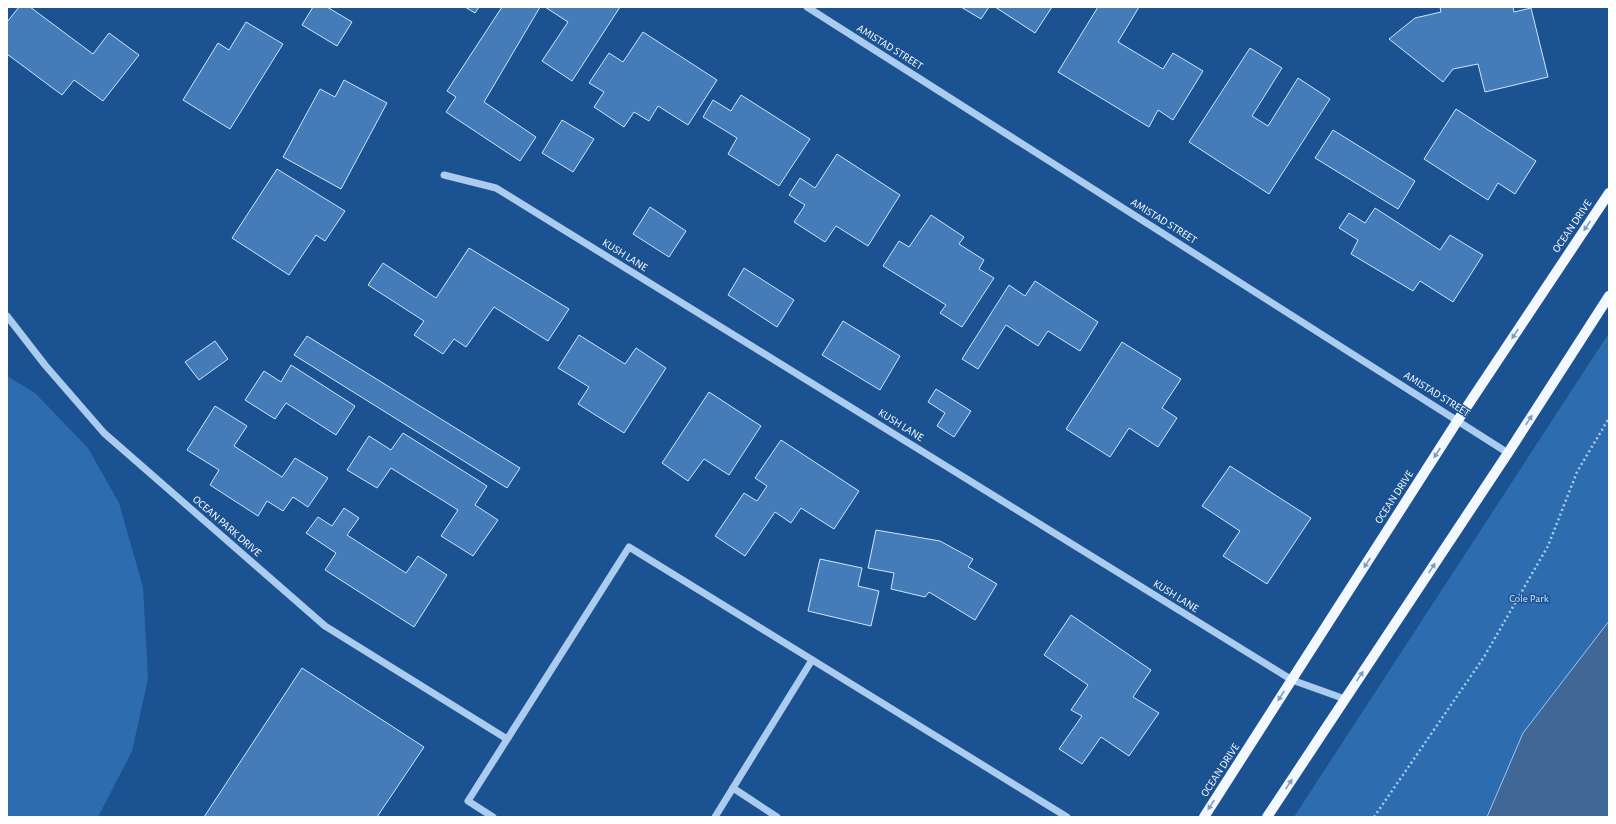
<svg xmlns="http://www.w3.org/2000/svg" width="1616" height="824" font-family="'Alegreya Sans',sans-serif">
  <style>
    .green { fill: #2e6cb0 }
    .water { fill: #406796; stroke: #9ec6f1 }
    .building { fill: #447bb9; stroke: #d1e5fa }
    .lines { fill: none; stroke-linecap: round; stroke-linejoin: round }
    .path { stroke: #abcbef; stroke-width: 2.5; stroke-dasharray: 2 3; stroke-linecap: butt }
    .minor { stroke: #abcbef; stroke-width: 7 }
    .major { stroke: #f3f8ff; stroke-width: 10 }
    .oneway { fill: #7c9dc3 }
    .labels { text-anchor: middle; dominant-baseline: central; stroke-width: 3; stroke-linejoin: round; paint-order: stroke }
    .street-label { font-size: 11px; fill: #fff; stroke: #1b5292 }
    .park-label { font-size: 11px; fill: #d1e5fa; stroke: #1b5292 }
  </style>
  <rect width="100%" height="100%" fill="#1b5292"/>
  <g class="green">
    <polygon points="1609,333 1609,621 1523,733 1487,817 1294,817"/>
    <polygon points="7,376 35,393 88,448 119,503 143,587 148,679 132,751 98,817 7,817"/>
  </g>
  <polygon class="water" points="1609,621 1609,817 1487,817 1523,733"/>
  <g class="building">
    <polygon points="19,7 30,7 93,54 109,33 139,55 103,101 74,80 62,95 7,54 7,22"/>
    <polygon points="313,7 327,7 352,22 337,46 302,25"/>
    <polygon points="465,7 479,7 475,13"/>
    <polygon points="502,7 540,7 484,102 536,137 520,161 446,112 456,97 447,91"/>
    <polygon points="545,7 620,7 572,81 542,61 568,22"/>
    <polygon points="961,7 989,7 981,19"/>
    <polygon points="995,7 1052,7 1035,33"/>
    <polygon points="1098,7 1139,7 1118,42 1163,69 1173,53 1203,71 1173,120 1158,110 1149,127 1058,72"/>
    <polygon points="1440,7 1513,7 1514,12 1531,8 1548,77 1485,92 1478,64 1453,69 1443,82 1389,39 1415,18 1441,12"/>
    <polygon points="246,22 283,44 230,129 183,100 218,43 229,50"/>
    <polygon points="643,32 717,80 688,125 658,106 649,121 634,112 624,127 594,107 604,92 589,83 609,53 623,62"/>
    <polygon points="1250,48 1282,68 1252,116 1268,126 1298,78 1330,99 1269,194 1189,142"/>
    <polygon points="344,80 387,103 341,189 283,157 320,89 335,97"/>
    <polygon points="741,95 810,139 779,186 728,154 737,138 703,117 713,100 731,111"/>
    <polygon points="1456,109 1536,161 1515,194 1498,183 1488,200 1424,159"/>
    <polygon points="562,120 594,139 573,172 542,153"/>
    <polygon points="1333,130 1415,181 1398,209 1315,158"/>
    <polygon points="837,154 900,195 868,246 836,226 825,242 794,222 805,205 789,195 800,178 815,188"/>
    <polygon points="277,169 345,211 325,241 316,235 289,275 232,238"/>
    <polygon points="650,207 686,231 669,257 633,234"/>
    <polygon points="1375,208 1440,250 1450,235 1483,255 1453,302 1420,281 1413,291 1351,254 1358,240 1339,228 1349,213 1365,223"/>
    <polygon points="931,215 964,237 959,244 984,260 979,269 994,278 962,327 940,313 946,305 883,266 899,241 909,247"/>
    <polygon points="469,248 569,309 548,341 494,307 466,347 454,339 443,354 414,335 424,321 368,285 383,263 436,298"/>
    <polygon points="744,268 794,300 777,327 728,295"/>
    <polygon points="1035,281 1098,322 1080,351 1048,331 1038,346 1006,325 978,369 962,359 1009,285 1025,296"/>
    <polygon points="843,321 900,356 880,390 822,355"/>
    <polygon points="579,335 625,364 636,348 666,368 624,433 578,404 589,387 558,368"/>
    <polygon points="307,336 520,468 507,488 294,355"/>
    <polygon points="215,341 228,359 199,380 185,362"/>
    <polygon points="1122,342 1181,379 1162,408 1177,418 1158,447 1129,428 1110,457 1066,429"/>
    <polygon points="291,365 355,406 336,435 286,403 275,419 245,400 264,371 281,382"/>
    <polygon points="936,389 971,411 954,437 937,426 945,413 928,402"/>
    <polygon points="709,392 761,426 729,475 704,459 688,481 662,463"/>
    <polygon points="215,406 247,426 234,446 282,477 295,458 328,478 308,507 293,497 283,511 267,501 258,516 210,485 219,470 187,450"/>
    <polygon points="403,433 487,486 475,505 498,520 473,556 441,536 458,510 391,468 377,488 347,470 369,436 391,450"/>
    <polygon points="781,440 859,491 834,529 801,508 791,523 775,512 745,556 715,536 744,493 757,501 767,486 755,478"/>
    <polygon points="1230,466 1311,518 1267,584 1223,556 1240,531 1202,506"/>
    <polygon points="344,508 359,518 347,535 406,573 418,556 447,575 414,627 325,570 336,553 306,533 318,517 332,526"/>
    <polygon points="876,530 940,541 973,559 968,567 997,584 975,620 929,592 925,597 891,589 894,573 868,568"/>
    <polygon points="820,559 862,568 858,586 879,591 871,626 808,611"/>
    <polygon points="1071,615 1151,670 1133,697 1159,713 1129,756 1101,737 1082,764 1059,749 1082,716 1071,710 1088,685 1044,655"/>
    <polygon points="302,668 424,747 377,817 204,817"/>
  </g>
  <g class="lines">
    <polyline class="path" points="1374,817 1484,657 1548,546 1577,472 1609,418"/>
    <g class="minor">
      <polyline points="807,7 1508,453"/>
      <polyline points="444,175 496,188 1292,680 1345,699"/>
      <polyline points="7,316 45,365 104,433 325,626 507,739"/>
      <polyline points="733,788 777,817"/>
      <polyline points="493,817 468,801 629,547 1067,817"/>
      <polyline points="715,817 812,660"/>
    </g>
    <g class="major">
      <polyline points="1204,817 1458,420 1609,193"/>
      <polyline points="1267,817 1508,453 1609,296"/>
    </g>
  </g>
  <defs><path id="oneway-solid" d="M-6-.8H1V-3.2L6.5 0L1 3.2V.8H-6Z"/></defs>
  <g class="oneway">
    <use href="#oneway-solid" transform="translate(1587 226) rotate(124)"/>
    <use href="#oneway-solid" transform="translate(1515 334) rotate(124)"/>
    <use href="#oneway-solid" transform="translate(1529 420) rotate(-57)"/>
    <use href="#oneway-solid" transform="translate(1437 453) rotate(123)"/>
    <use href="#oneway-solid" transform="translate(1367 563) rotate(123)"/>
    <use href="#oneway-solid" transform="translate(1432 568) rotate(-56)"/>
    <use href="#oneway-solid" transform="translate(1360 676) rotate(-56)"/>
    <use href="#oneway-solid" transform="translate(1281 696) rotate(123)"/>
    <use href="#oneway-solid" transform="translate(1289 784) rotate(-57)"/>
    <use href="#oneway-solid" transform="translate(1211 805) rotate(123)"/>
  </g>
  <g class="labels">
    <g class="street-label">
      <text transform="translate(890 47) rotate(32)">AMISTAD STREET</text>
      <text transform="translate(1164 221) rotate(32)">AMISTAD STREET</text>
      <text transform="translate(1572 226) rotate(-56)">OCEAN DRIVE</text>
      <text transform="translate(625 255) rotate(32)">KUSH LANE</text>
      <text transform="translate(1437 394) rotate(32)">AMISTAD STREET</text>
      <text transform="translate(901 425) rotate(32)">KUSH LANE</text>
      <text transform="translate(1394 497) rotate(-57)">OCEAN DRIVE</text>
      <text transform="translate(227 526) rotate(41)">OCEAN PARK DRIVE</text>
      <text transform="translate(1176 596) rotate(32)">KUSH LANE</text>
      <text transform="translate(1220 770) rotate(-57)">OCEAN DRIVE</text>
    </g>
    <g class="park-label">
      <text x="1529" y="598">Cole Park</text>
    </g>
  </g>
  <rect width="1616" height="824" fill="none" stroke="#ffffff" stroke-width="16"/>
</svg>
